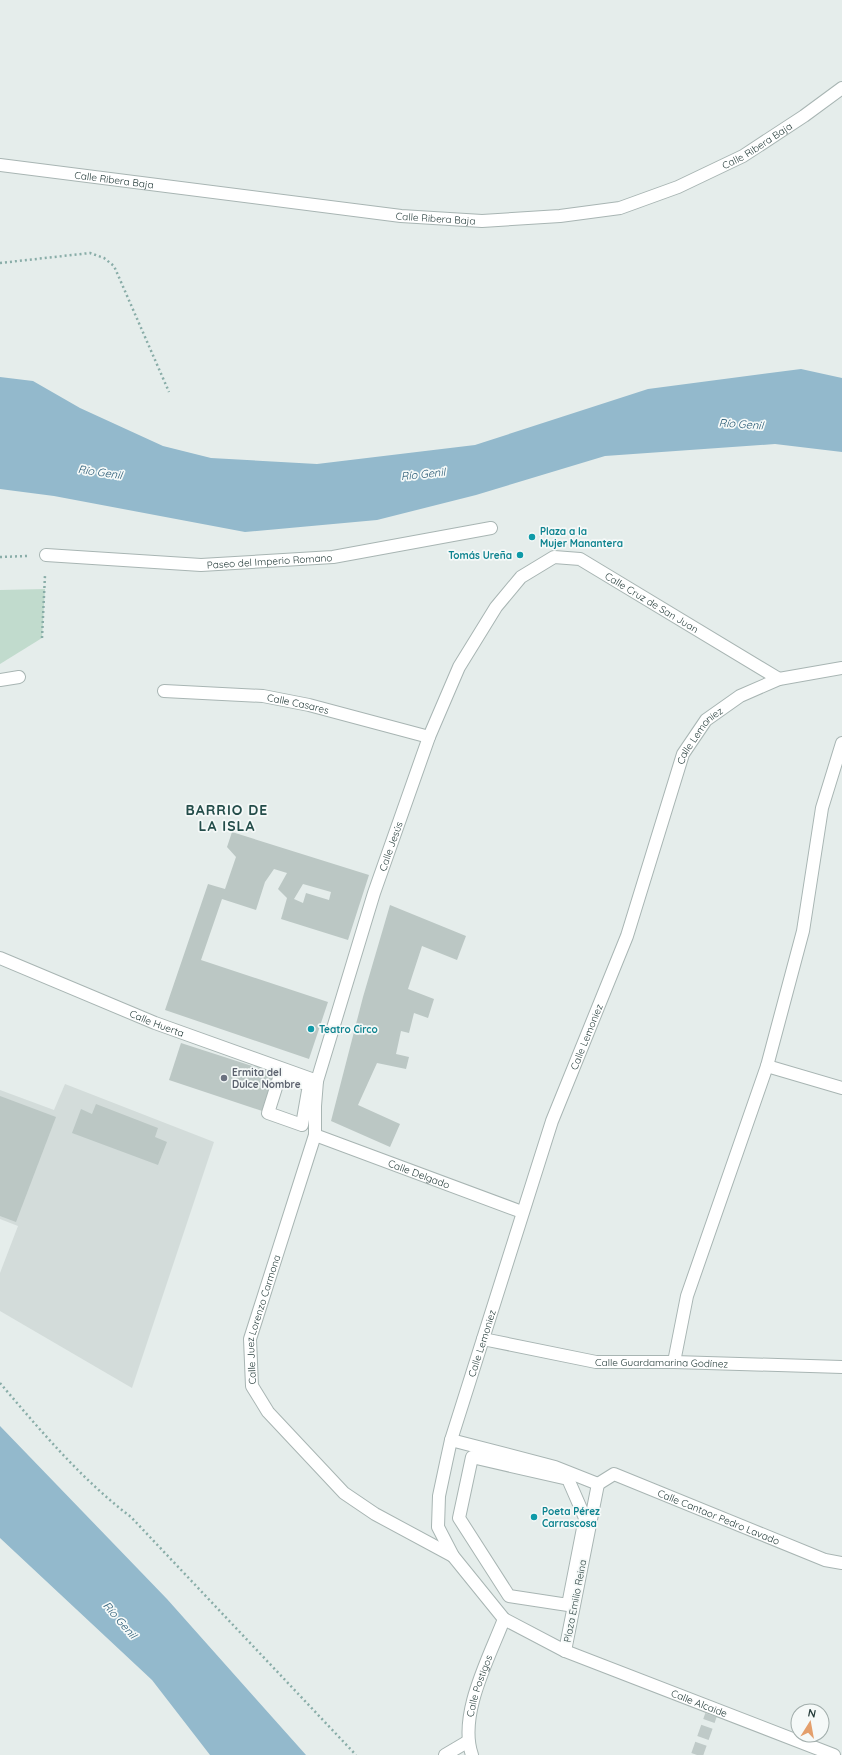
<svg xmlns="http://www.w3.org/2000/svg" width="842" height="1755" font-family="Quicksand,sans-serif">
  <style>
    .built { fill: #d3dcda }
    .green { fill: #c1dbcd }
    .water { fill: #93b9cc }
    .building { fill: #bbc7c4; fill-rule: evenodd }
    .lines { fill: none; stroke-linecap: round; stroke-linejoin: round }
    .pedestrian-tunnel { stroke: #bfcac8; stroke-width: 12; stroke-dasharray: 12 6; stroke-linecap: butt }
    .pedestrian-casing { stroke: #a8b5b3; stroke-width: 14 }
    .minor-casing { stroke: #a8b5b3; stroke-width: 14 }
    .tertiary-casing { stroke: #a8b5b3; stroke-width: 14 }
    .path { stroke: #89ada8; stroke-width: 2.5; stroke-dasharray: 2 3; stroke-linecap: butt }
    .pedestrian { stroke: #fff; stroke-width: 12 }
    .minor { stroke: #fff; stroke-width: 12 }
    .tertiary { stroke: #fff; stroke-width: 12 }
    .culture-dot { fill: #0f9aa8; stroke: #f5f9f8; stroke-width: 1.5 }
    .worship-dot { fill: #6b7280; stroke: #f5f9f8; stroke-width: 1.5 }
    .labels { text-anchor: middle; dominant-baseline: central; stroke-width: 3.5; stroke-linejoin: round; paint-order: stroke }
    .street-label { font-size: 10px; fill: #263d3b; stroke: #f5f9f8 }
    .culture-label { font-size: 10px; font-weight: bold; fill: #0d838f; stroke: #f5f9f8; text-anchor: start }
    .worship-label { font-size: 10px; font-weight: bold; fill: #5b616d; stroke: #f5f9f8; text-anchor: start }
    .water-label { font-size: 11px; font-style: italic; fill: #265873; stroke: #f5f9f8 }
    .district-label { font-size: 14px; font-weight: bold; letter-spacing: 1px; fill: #244d4a; stroke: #f5f9f8 }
  </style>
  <rect width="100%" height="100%" fill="#e5edeb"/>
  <polygon class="built" points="65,1084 214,1142 132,1388 0,1311 0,1273 18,1226 0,1219 0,1090 54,1110"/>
  <polygon class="green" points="45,589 42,638 0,664 0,590"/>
  <g class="water">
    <polygon points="801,369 842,378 842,452 775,444 605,456 476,495 377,520 245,532 54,496 0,489 0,377 33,381 80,408 163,446 211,458 317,464 475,445 648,389"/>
    <polygon points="0,1426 167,1599 306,1755 210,1755 152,1680 0,1538"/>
  </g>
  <g class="building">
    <path d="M232,832L369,875L348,940L281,919L287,898L278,889L287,873L274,869L265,882L256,910L222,899L201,960L328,1002L309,1059L165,1010L208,884L225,889L236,857L227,847ZM303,884L331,892L329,900L306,893L303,903L294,899Z"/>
    <polygon points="390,905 466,936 457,960 422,946 408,989 434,999 428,1018 414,1013 409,1033 401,1031 396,1054 409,1057 406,1069 377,1063 358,1105 400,1124 390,1147 331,1121 363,997"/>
    <polygon points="181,1043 280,1075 268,1113 169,1080"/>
    <polygon points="0,1096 56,1117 16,1222 0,1216"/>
    <polygon points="96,1104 158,1128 155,1137 167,1142 158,1165 72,1133 81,1109 92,1114"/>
  </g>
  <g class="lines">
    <polyline class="pedestrian-tunnel" points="697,1755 711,1715"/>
    <g class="pedestrian-casing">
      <g id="pedestrian">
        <path id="s1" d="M46,555L201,565L333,557L491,528"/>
        <polygon points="280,1075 309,1085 302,1125 268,1113"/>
        <polygon points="472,1457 568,1479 585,1518 568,1605 509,1596 459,1518"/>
        <path id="s2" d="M598,1484L614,1474L825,1560L842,1563"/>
        <polyline points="445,1755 467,1742"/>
      </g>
    </g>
    <g class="minor-casing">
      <g id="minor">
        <polyline points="0,680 19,677"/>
        <path id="s3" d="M164,691L263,696L309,705L429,737"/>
        <path id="s4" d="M0,958L155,1023L317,1081"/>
        <polyline points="767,1066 842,1088"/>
        <path id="s5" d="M315,1135L522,1212"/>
        <path id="s6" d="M483,1339L596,1362H674L842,1367"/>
        <polyline points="674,1362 687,1296 767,1066 803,931 822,808 842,743"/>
        <polyline points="451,1440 555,1467 598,1484 565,1651"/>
        <path id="s7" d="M453,1556L375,1514L344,1493L268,1412L252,1386L250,1339L315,1135V1106L317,1081L374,893L429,737L459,667L496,607L521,577L554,557L580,559L779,679"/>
        <path id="s8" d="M504,1619L565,1651L834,1755"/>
      </g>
    </g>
    <g class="tertiary-casing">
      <g id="tertiary">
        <path id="s9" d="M0,165L401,216L482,221L560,216L620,208L678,187L743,156L804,116L842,88"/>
        <path id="s10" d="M472,1755C458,1715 489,1658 504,1619L453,1556L438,1527L439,1496L446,1463L451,1440L552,1121L627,936L683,754L706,720L740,696L779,679L842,668"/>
      </g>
    </g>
    <g class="path">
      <polyline points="0,263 90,253 104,258 114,266 169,392"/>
      <polyline points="0,557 27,556"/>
      <polyline points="42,638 45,575"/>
      <path d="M0,1383C40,1430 82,1480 131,1517L356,1755"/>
    </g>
    <use href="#pedestrian" class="pedestrian"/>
    <use href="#minor" class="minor"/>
    <use href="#tertiary" class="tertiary"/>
  </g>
  <g class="culture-dot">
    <circle cx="532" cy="537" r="4"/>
    <circle cx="520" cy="555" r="4"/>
    <circle cx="311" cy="1029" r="4"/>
    <circle cx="534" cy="1517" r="4"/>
  </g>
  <circle class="worship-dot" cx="224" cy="1078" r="4"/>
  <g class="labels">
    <g class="street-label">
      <text stroke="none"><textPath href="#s9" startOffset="775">Calle Ribera Baja</textPath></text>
      <text stroke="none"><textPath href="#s9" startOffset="115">Calle Ribera Baja</textPath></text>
      <text stroke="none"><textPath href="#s9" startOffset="439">Calle Ribera Baja</textPath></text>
      <text stroke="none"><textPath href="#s1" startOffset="224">Paseo del Imperio Romano</textPath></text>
      <text stroke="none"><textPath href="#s7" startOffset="1279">Calle Cruz de San Juan</textPath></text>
      <text stroke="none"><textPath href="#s3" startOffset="135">Calle Casares</textPath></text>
      <text stroke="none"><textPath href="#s10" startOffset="1094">Calle Lemoniez</textPath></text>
      <text stroke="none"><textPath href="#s7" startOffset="829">Calle Jesús</textPath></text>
      <text stroke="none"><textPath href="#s4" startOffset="170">Calle Huerta</textPath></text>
      <text stroke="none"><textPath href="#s10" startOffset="770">Calle Lemoniez</textPath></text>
      <text stroke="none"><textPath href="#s5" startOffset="111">Calle Delgado</textPath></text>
      <text stroke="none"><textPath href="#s7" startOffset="336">Calle Juez Lorenzo Carmona</textPath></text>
      <text stroke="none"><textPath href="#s10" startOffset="446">Calle Lemoniez</textPath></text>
      <text stroke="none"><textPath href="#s6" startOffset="181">Calle Guardamarina Godínez</textPath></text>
      <text stroke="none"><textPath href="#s2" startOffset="132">Calle Cantaor Pedro Lavado</textPath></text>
      <text transform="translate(575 1601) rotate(-79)">Plaza Emilio Reina</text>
      <text stroke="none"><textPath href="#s10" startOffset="71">Calle Postigos</textPath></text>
      <text stroke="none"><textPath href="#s8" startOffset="213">Calle Alcaide</textPath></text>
    </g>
    <g class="culture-label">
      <text x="540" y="531">Plaza a la<tspan x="540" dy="12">Mujer Manantera</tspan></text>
      <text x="512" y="555" text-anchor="end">Tomás Ureña</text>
      <text x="319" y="1029">Teatro Circo</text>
      <text x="542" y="1511">Poeta Pérez<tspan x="542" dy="12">Carrascosa</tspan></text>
    </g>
    <g class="worship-label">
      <text x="232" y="1072">Ermita del<tspan x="232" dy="12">Dulce Nombre</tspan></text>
    </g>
    <g class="water-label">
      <text transform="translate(741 424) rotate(4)">Río Genil</text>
      <text transform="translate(100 472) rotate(8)">Río Genil</text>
      <text transform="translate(423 474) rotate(-6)">Río Genil</text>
      <text transform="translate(120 1620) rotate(49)">Río Genil</text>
    </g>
    <g class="district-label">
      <text x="227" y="810">BARRIO DE<tspan x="227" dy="16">LA ISLA</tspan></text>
    </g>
  </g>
  <g transform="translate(810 1723) rotate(11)"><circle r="19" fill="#f5f9f8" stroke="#a2aeac"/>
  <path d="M0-3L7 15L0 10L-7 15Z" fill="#e49f6c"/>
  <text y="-6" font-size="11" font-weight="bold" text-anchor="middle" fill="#263d3b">N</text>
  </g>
</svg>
